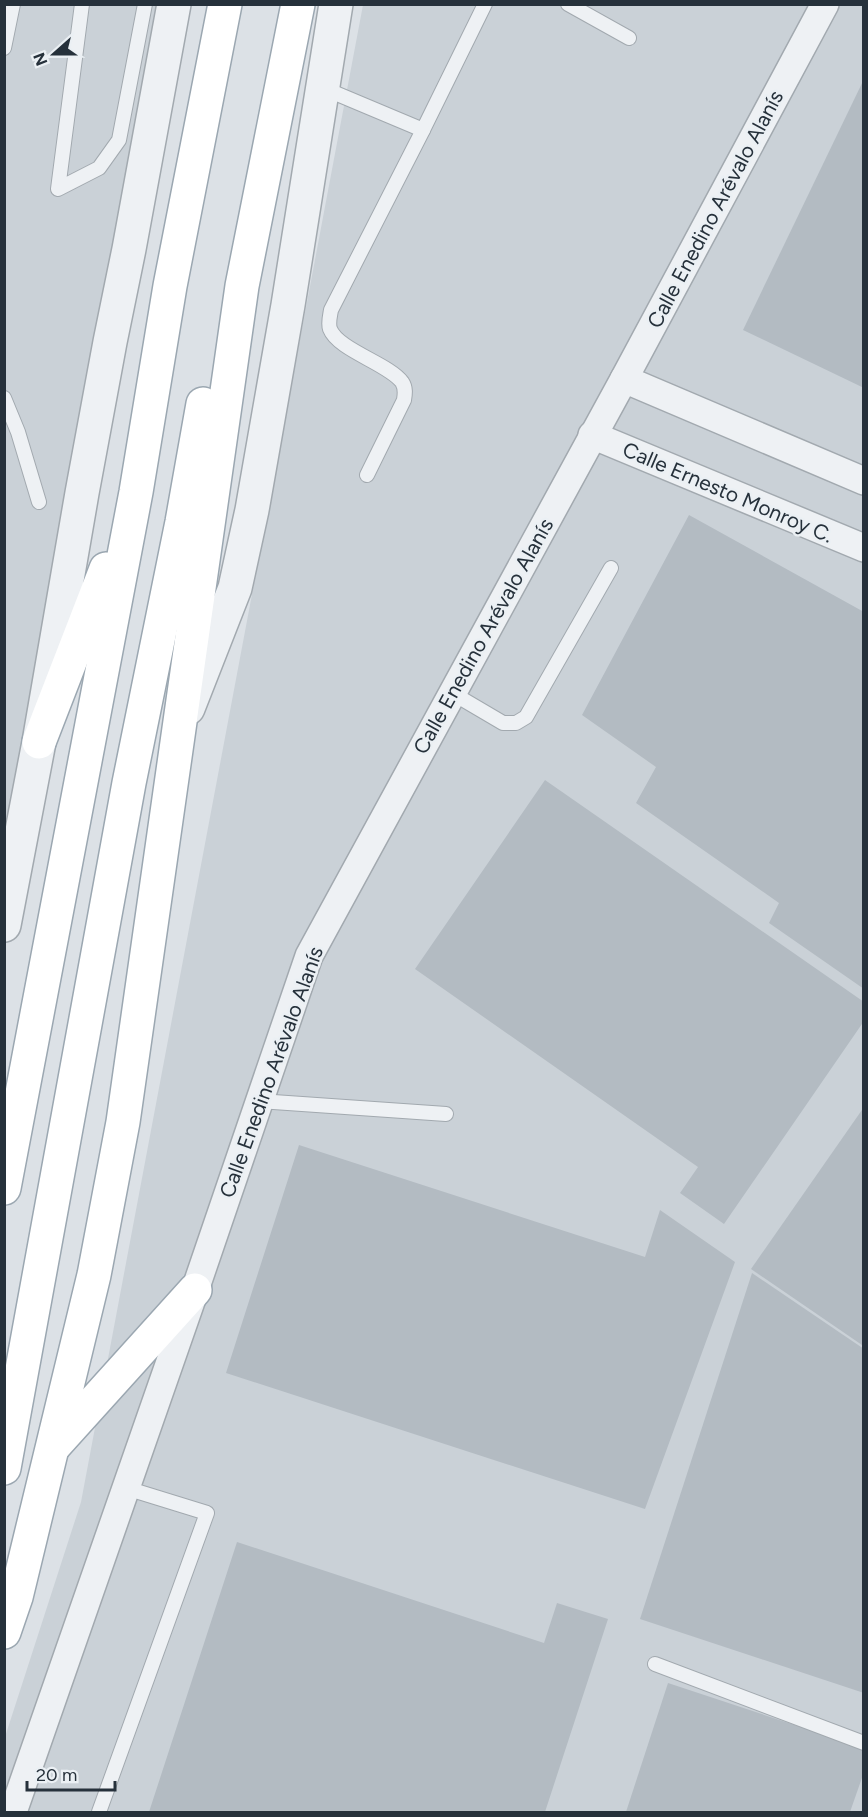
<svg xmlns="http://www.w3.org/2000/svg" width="868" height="1817" font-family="Figtree,sans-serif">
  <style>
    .built { fill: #cad1d7 }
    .building { fill: #b3bbc2 }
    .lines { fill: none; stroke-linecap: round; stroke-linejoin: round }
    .service-casing { stroke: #a2a9af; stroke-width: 16 }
    .minor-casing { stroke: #a2a9af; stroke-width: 30 }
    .tertiary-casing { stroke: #a2a9af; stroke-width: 36 }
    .primary-casing { stroke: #9ba7b1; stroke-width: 36 }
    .service { stroke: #eef1f4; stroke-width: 14 }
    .minor { stroke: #eef1f4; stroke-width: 27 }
    .tertiary { stroke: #eef1f4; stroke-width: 33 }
    .primary { stroke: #fff; stroke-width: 33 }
    .labels { text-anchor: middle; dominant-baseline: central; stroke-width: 5; stroke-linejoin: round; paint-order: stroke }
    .street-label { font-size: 21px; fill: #26313b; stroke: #ebf0f4 }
  </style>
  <rect width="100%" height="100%" fill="#dce1e6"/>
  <g class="built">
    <polygon points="5,5 165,5 5,859"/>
    <polygon points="363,5 863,5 863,1812 5,1812 5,1737 81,1502"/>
  </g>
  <g class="building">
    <polygon points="864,79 864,388 743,330"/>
    <polygon points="689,515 864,612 864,989 769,923 779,903 636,803 656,767 582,715"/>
    <polygon points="545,780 864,1002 864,1021 724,1224 680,1193 698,1167 415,969"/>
    <polygon points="864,1107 864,1342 862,1345 751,1269"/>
    <polygon points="299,1145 645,1257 660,1210 735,1262 645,1509 226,1373"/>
    <polygon points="752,1273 864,1349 864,1693 640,1619"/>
    <polygon points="237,1542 544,1643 557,1603 608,1619 545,1812 149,1812"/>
    <polygon points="668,1683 864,1748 864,1772 850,1812 626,1812"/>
  </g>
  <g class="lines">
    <g class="service-casing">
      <g id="service">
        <polyline points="82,4 58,189 99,168 119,140 145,4"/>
        <polyline points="568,4 629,38"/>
        <polyline points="4,48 13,4"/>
        <polyline points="323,88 423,130 485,4"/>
        <polyline points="4,398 18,432 39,502"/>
        <path d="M367,475L404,400C405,394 406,388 402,382C389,364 338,350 330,329C328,323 330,316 331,310L423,130"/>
        <polyline points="452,693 503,723 516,723 526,717 611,568"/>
        <polyline points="259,1101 446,1114"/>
        <polyline points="655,1664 864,1743"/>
        <polyline points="99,1812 207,1513 126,1488"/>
      </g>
    </g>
    <g class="minor-casing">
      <g id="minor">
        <polyline points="624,379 864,481"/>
        <polyline points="592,435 864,548"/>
        <polyline points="13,1812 195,1290 309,956 624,379 825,4"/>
      </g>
    </g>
    <g class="tertiary-casing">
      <g id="tertiary">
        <polyline points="188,708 235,588 252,510 288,305 336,4"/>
        <polyline points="4,925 39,742 82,493 110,342 129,249 174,4"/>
      </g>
    </g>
    <g class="primary-casing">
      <g id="primary">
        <polyline points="39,742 106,569"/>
        <polyline points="4,1188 136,492 170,286 225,4"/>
        <polyline points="55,1445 195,1290"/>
        <polyline points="4,1468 129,783 182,522 203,404"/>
        <polyline points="4,1632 16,1597 94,1275 123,1122 242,286 298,4"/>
      </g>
    </g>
    <use href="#service" class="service"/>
    <use href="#minor" class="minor"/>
    <use href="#tertiary" class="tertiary"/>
    <use href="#primary" class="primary"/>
  </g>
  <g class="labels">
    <g class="street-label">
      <text transform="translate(715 209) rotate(-62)">Calle Enedino Arévalo Alanís</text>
      <text transform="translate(728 492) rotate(23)">Calle Ernesto Monroy C.</text>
      <text transform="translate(483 636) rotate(-61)">Calle Enedino Arévalo Alanís</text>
      <text transform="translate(271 1072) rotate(-70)">Calle Enedino Arévalo Alanís</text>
    </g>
  </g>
  <rect width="868" height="1817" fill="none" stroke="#26313b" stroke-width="12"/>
  <g transform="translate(54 54) rotate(249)" stroke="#ebf0f4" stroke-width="4.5" paint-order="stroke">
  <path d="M0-4.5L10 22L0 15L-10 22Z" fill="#26313b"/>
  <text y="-9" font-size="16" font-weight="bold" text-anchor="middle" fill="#26313b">N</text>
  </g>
  <path d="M27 1781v9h88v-9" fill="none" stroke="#26313b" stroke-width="3"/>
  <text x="36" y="1781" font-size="18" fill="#26313b" stroke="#ebf0f4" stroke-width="4.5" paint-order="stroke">20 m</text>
</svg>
